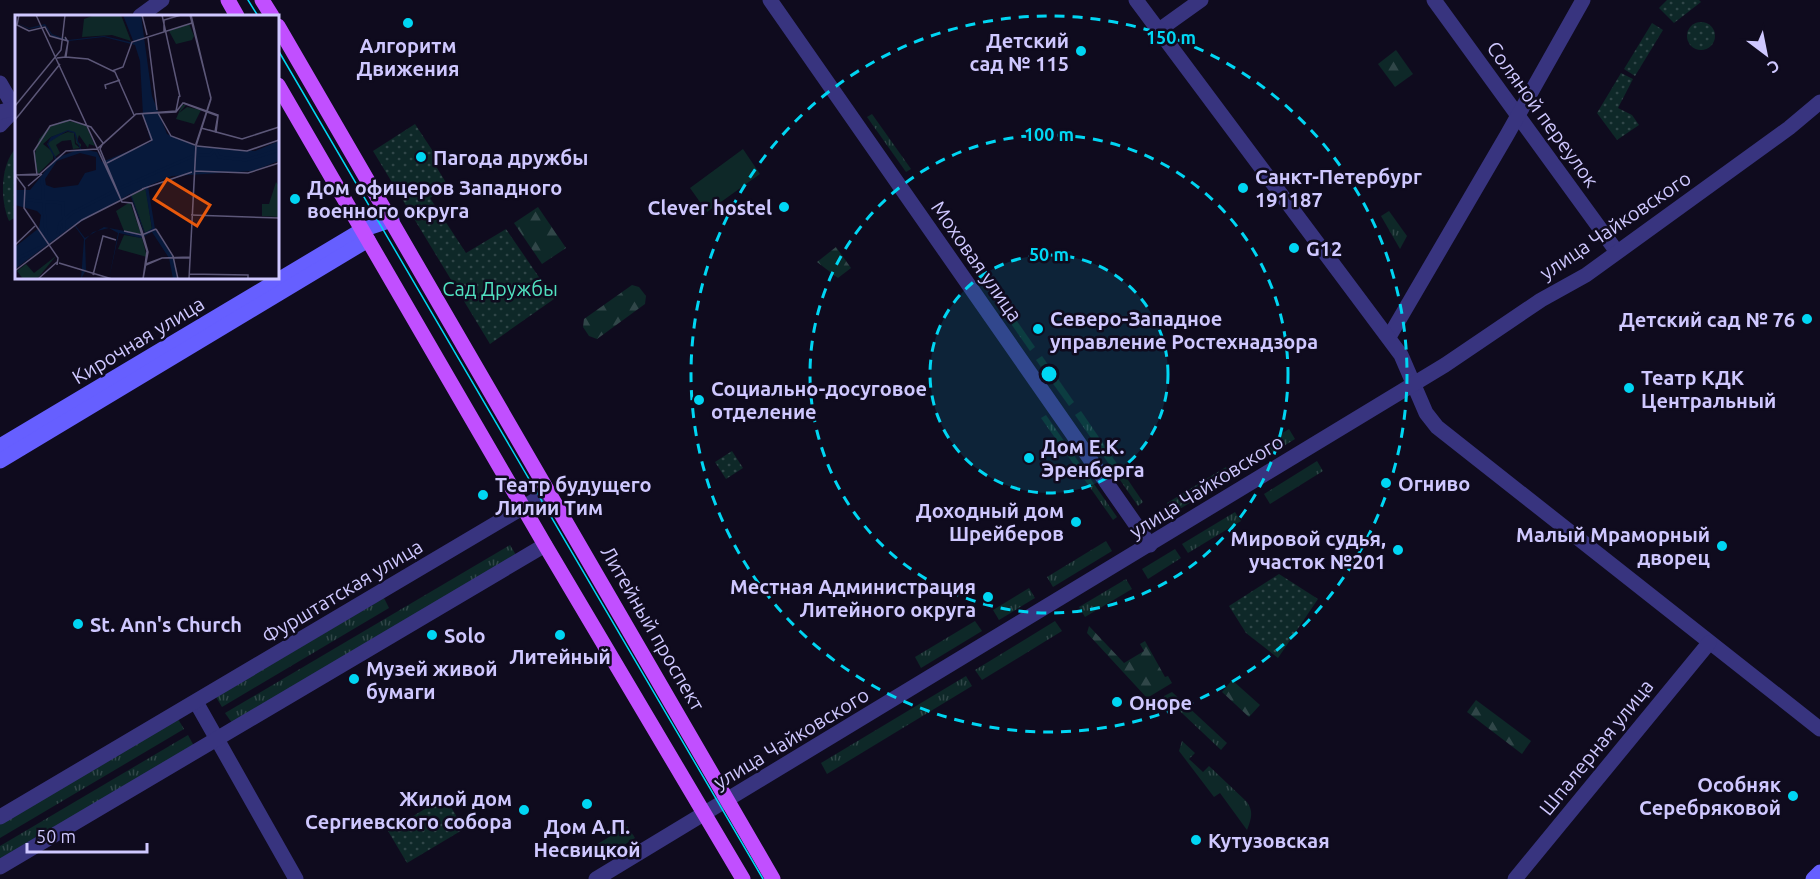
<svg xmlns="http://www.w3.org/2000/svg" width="1820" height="879" font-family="Ubuntu,sans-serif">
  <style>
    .grass { fill: url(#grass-tufts) }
    .forest { fill: url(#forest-firs) }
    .park { fill: url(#park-dots) }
    .garden { fill: #0e2828 }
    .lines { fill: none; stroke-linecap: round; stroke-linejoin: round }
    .minor { stroke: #38347f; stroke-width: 15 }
    .tertiary { stroke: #38347f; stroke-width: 15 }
    .secondary { stroke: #665fff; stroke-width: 15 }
    .primary { stroke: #c14fff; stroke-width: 15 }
    .tram { stroke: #00d6f3; stroke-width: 1.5 }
    .ring { fill: none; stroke: #00d6f3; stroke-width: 3; stroke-dasharray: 10 8 }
    .poi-dot { fill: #00d6f3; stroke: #0f0b1e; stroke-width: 2 }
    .labels { text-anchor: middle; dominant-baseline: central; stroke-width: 5; stroke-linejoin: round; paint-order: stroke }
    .poi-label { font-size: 20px; font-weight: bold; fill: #cfc8ff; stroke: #0f0b1e; text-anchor: start }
    .street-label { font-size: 20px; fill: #cfc8ff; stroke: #0f0b1e }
    .park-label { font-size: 20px; fill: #51e2c1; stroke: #0f0b1e }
    .inset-river { fill: none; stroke: #07193b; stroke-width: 3 }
    .inset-road { fill: none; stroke: #5c5778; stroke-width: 1.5 }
    .view { fill: #e8590c; fill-opacity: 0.15; stroke: #e8590c; stroke-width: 3 }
    .inset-edge { fill: none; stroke: #cfc8ff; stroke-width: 3 }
    .centre { fill: #00d6f3; stroke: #0f0b1e; stroke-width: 3 }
    .ring-label { font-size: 18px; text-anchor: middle; font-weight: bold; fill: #00d6f3; stroke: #0f0b1e; stroke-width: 5; stroke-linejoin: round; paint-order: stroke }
  </style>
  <defs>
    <pattern id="grass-tufts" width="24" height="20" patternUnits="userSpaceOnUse" patternTransform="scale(1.5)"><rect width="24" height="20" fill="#0e2828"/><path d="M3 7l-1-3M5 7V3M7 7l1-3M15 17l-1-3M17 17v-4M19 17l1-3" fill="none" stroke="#304648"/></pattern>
    <pattern id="forest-firs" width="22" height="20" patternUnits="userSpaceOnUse" patternTransform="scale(1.5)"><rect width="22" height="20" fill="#0e2828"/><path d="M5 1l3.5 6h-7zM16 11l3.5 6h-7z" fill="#304648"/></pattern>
    <pattern id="park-dots" width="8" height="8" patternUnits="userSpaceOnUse" patternTransform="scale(1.5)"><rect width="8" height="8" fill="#0e2828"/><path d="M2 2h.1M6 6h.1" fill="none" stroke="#304648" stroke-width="1.8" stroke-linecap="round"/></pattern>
  </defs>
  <rect width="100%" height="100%" fill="#0f0b1e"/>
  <g class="grass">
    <polygon points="872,114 911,169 906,172 867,117"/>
    <polygon points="939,209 1035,347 1030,351 934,213"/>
    <polygon points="1389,211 1407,236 1400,249 1381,216"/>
    <polygon points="1042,356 1074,402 1069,406 1036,360"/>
    <polygon points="1081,411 1143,502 1138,506 1075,415"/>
    <polygon points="1046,415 1117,517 1113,520 1041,418"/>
    <polygon points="1289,429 1295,439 1253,465 1247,455"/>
    <polygon points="1317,461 1323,471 1270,504 1264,494"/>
    <polygon points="1226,467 1233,477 1173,513 1167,503"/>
    <polygon points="1235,512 1241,521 1188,553 1182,544"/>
    <polygon points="1106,541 1112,551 1053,587 1047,577"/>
    <polygon points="510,545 516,555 232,723 225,713"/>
    <polygon points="1175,549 1181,558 1148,579 1142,569"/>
    <polygon points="1126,579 1132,589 1085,617 1079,607"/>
    <polygon points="1029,588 1035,598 999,620 993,610"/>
    <polygon points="384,598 389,608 222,707 216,697"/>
    <polygon points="975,621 982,631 921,668 915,657"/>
    <polygon points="1055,621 1062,631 982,680 975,670"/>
    <polygon points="966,676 972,686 827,774 821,763"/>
    <polygon points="1172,692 1227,743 1221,750 1164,696"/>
    <polygon points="178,719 184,729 0,838 0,824"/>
    <polygon points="188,735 194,746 0,860 0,846"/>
    <path d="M1182,741L1195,753L1189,759L1203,772L1209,766L1247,802C1254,812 1251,819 1247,830L1220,793L1214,797L1179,751Z"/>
    <polygon points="627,826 635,838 603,858 596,845"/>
  </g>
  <g class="forest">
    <polygon points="1396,50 1413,74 1395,87 1378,64"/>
    <polygon points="538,207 566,248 542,264 514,223"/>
    <polygon points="836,247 851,268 838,278 817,262"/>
    <polygon points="632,285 639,287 646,296 645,304 597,339 589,336 583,327 584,319"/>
    <polygon points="1089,626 1124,663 1144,651 1140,644 1145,641 1165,677 1168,676 1172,683 1147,698 1087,633"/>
    <polygon points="1232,680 1260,705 1249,717 1222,692"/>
    <polygon points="1476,700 1531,741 1522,754 1467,712"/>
  </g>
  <g class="park">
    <polygon points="1667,0 1699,0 1701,2 1674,23 1659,8"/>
    <circle cx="1701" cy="36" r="14"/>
    <polygon points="1652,23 1663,30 1635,76 1624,69"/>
    <polygon points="1621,73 1633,79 1618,108 1632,115 1639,125 1617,140 1597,113"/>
    <polygon points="415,124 438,159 434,163 448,186 430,198 466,253 506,229 554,299 490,344 373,151"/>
    <path d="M16,148V217L9,221C0,200 0,165 16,148Z"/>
    <polygon points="732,451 743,468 726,479 715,462"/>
    <polygon points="1279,574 1318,599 1278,658 1246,633 1229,606"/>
    <polygon points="445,797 464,829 407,863 388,831"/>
  </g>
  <polygon class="garden" points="743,149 760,174 707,212 690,188"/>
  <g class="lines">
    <g class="minor">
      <polyline points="770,0 1150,545"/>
      <polyline points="1434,0 1617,252"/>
      <polyline points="1159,30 1201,0"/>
      <polyline points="0,83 15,109 0,125"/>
      <polyline points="1389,337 1507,135 1583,0"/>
      <polyline points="196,702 296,879"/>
      <polyline points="0,817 549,492"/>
      <polyline points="0,867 545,545"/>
    </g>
    <g class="tertiary">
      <polyline points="1136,0 1401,355 1426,413 1437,427 1820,729"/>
      <polyline points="140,16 162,0"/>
      <polyline points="0,112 16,108"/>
      <polyline points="596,879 1445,365 1541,300 1586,275 1789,128 1820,102"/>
      <polyline points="1515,879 1709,643"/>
    </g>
    <g class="secondary">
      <polyline points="0,446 362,230 392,220"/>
      <polyline points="0,461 368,240"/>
      <polyline points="1813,879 1820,872"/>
    </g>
    <g class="primary">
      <polyline points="228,0 237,16"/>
      <polyline points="262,0 272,16"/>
      <polyline points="278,26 773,879"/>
      <polyline points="278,85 545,545 743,879"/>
    </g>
    <g class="tram">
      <polyline points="248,0 258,16"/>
      <polyline points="278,50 763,879"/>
    </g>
  </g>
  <circle cx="1049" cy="374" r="119" fill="#00d6f3" fill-opacity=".12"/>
  <g class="ring">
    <circle cx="1049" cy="374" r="119"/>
    <circle cx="1049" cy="374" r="239"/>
    <circle cx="1049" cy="374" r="358"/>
  </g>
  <g class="poi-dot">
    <circle cx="408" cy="23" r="6"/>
    <circle cx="1081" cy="51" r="6"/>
    <circle cx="421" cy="157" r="6"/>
    <circle cx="1243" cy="188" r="6"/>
    <circle cx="295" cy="199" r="6"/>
    <circle cx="784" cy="207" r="6"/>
    <circle cx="1294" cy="248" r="6"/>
    <circle cx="1807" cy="319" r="6"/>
    <circle cx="1038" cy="329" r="6"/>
    <circle cx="1629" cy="388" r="6"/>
    <circle cx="699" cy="400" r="6"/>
    <circle cx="1029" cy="458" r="6"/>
    <circle cx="1386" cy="483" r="6"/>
    <circle cx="483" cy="495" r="6"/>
    <circle cx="1076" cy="522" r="6"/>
    <circle cx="1722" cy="546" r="6"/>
    <circle cx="1398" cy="550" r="6"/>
    <circle cx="988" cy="597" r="6"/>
    <circle cx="78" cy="624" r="6"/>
    <circle cx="432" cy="635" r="6"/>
    <circle cx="560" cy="635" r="6"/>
    <circle cx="354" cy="679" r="6"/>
    <circle cx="1117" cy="702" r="6"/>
    <circle cx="1793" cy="796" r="6"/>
    <circle cx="587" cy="804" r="6"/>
    <circle cx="524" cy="810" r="6"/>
    <circle cx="1196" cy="840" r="6"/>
  </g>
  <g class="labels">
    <g class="poi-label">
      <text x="1069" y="40" text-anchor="end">Детский<tspan x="1069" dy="23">сад № 115</tspan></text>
      <text x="408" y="45" text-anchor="middle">Алгоритм<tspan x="408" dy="23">Движения</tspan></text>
      <text x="433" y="157">Пагода дружбы</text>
      <text x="1255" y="176">Санкт-Петербург<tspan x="1255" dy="23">191187</tspan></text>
      <text x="307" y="187">Дом офицеров Западного<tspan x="307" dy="23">военного округа</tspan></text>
      <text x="772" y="207" text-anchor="end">Clever hostel</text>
      <text x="1306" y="248">G12</text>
      <text x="1050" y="318">Северо-Западное<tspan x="1050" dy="23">управление Ростехнадзора</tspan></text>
      <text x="1795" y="319" text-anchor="end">Детский сад № 76</text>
      <text x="1641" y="377">Театр КДК<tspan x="1641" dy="23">Центральный</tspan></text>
      <text x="711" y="388">Социально-досуговое<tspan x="711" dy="23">отделение</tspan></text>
      <text x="1041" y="446">Дом Е.К.<tspan x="1041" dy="23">Эренберга</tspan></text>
      <text x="1398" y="483">Огниво</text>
      <text x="495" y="484">Театр будущего<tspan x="495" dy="23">Лилии Тим</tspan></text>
      <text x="1064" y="510" text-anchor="end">Доходный дом<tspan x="1064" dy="23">Шрейберов</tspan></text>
      <text x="1710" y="534" text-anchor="end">Малый Мраморный<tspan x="1710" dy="23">дворец</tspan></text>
      <text x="1386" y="538" text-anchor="end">Мировой судья,<tspan x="1386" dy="23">участок №201</tspan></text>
      <text x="976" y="586" text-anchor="end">Местная Администрация<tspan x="976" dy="23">Литейного округа</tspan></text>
      <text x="90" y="624">St. Ann's Church</text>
      <text x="444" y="635">Solo</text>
      <text x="560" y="656" text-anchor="middle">Литейный</text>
      <text x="366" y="668">Музей живой<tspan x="366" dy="23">бумаги</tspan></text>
      <text x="1129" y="702">Оноре</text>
      <text x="1781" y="784" text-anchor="end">Особняк<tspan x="1781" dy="23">Серебряковой</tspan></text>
      <text x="512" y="798" text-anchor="end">Жилой дом<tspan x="512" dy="23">Сергиевского собора</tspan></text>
      <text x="587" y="826" text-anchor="middle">Дом А.П.<tspan x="587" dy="23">Несвицкой</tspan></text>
      <text x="1208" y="840">Кутузовская</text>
    </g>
    <g class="street-label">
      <text transform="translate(1543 114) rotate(54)">Соляной переулок</text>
      <text transform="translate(1615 225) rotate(-34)">улица Чайковского</text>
      <text transform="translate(977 261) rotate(55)">Моховая улица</text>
      <text transform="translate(138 340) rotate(-31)">Кирочная улица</text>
      <text transform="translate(1206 486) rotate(-32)">улица Чайковского</text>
      <text transform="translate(342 591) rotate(-31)">Фурштатская улица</text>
      <text transform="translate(653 628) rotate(60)">Литейный проспект</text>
      <text transform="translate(791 738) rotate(-31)">улица Чайковского</text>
      <text transform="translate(1596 747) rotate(-51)">Шпалерная улица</text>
    </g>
    <g class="park-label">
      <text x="500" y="288">Сад Дружбы</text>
    </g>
  </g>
  <g transform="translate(15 15)">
    <rect width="264" height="264" fill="#0f0b1e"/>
    <path d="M80,0H106L116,26L97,20L67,22L69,4ZM174,9L179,21L177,25L161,29L154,16ZM167,90H171L164,98L172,92L186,95L179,109L161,104ZM50,105L71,110L80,131L74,129L73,133L64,120L62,127L66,129V132L61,128L60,118L53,116L36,122L28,129L38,137V144L23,159L19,142L24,124L35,111ZM53,117L59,118L60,129L65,133L58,134L56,125L47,126L41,130L45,138L40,142L33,129L37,123ZM261,167L264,171V202L247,201V189H254ZM131,174L137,214L130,218L116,180ZM115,187L126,219L109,216L101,196ZM109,220L127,223L132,242L103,234ZM41,241L22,264H8L2,256L11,249L19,258Z" fill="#0e2828"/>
    <path d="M108,0H126L137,81L152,119L181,131L240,136L264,126V146L238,156L157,161L133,171L140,214L158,242L162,264H158L154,243L137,217L126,223L104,218L94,264L103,218L94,213L78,217L70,225L71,255L66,264L69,224L59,210L0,254V232L24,213L26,200L22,196L0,190V175H15L40,144L32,129L36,122L53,115L60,117L66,134L82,137L87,147L136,127L128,100L125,46L120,30L89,22L54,26L37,21L30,11L14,14L0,7L14,13L30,9L37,19L53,25L89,21L119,28ZM52,116L59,118L65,134L41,143L33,128ZM65,138L81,142V155L70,158L63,170L39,173L31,170L30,164L42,146ZM130,172L137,213L130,218L116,179ZM115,179L130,220L89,212L70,223L60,210Z" fill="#07193b" fill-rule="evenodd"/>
    <path class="inset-river" d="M183,140H195L200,135L204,142L231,145L264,135M27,163L31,220M103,174L178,141M13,185L48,188L49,214M43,219L45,208L57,198L99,176M0,245L28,231L29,224"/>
    <path class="inset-road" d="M4,0L2,10L14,16L30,12L35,21L53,26L51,42L73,44L100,57L119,100M21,0L107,187L117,188L132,236L128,264M127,0L132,20M147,0L165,82M176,0L196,84M149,17V5L166,0M133,23L142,95M42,43L50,42L53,27L50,22M97,56L108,52L117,27L177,8M91,74L90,70L105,65M169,88L203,100L200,117M0,91L46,35L50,0M143,98L156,121L180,130M0,105L45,49M186,113L227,124L264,112M194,115L227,124L264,112M88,129L121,99L161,97L168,88L203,101L201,118M182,131L232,136L264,125M92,148L137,125L127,98M179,156L233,158L264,148M0,160L25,159L51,136L82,134L121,99L161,96L164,81M0,160H22L19,136L35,111L55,105L76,112L88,128L85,134L107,187L117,188L127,216L133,237L128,264M1,161L10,173L9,193L43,243L42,250M13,171L27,159M127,174L177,157M176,200L264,203M141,214L158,241L163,264M109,216L127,220L141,214M0,230L20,211M44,248L97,264M131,249L147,243H175M131,250L147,243L175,242M1,255L67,205L130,173M174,259L233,260V264M78,260L88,221L101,225M23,264L42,247M174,264L181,131L196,84M174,264L181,129L196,83L175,0"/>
    <path class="view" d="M152,164L195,190L182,211L139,184Z"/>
    <rect width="264" height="264" class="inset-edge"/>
  </g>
  <circle cx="1049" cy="374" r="9" class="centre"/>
  <g class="ring-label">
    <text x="1171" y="44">150 m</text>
    <text x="1049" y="141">100 m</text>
    <text x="1049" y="261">50 m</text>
  </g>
  <g transform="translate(1766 54) rotate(148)" stroke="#0f0b1e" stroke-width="4.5" paint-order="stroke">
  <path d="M0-4.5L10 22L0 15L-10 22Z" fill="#cfc8ff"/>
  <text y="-9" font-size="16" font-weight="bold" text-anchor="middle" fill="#cfc8ff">С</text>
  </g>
  <path d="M27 843v9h120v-9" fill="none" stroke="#cfc8ff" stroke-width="3"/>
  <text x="36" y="843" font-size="18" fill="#cfc8ff" stroke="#0f0b1e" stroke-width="4.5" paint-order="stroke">50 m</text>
</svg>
